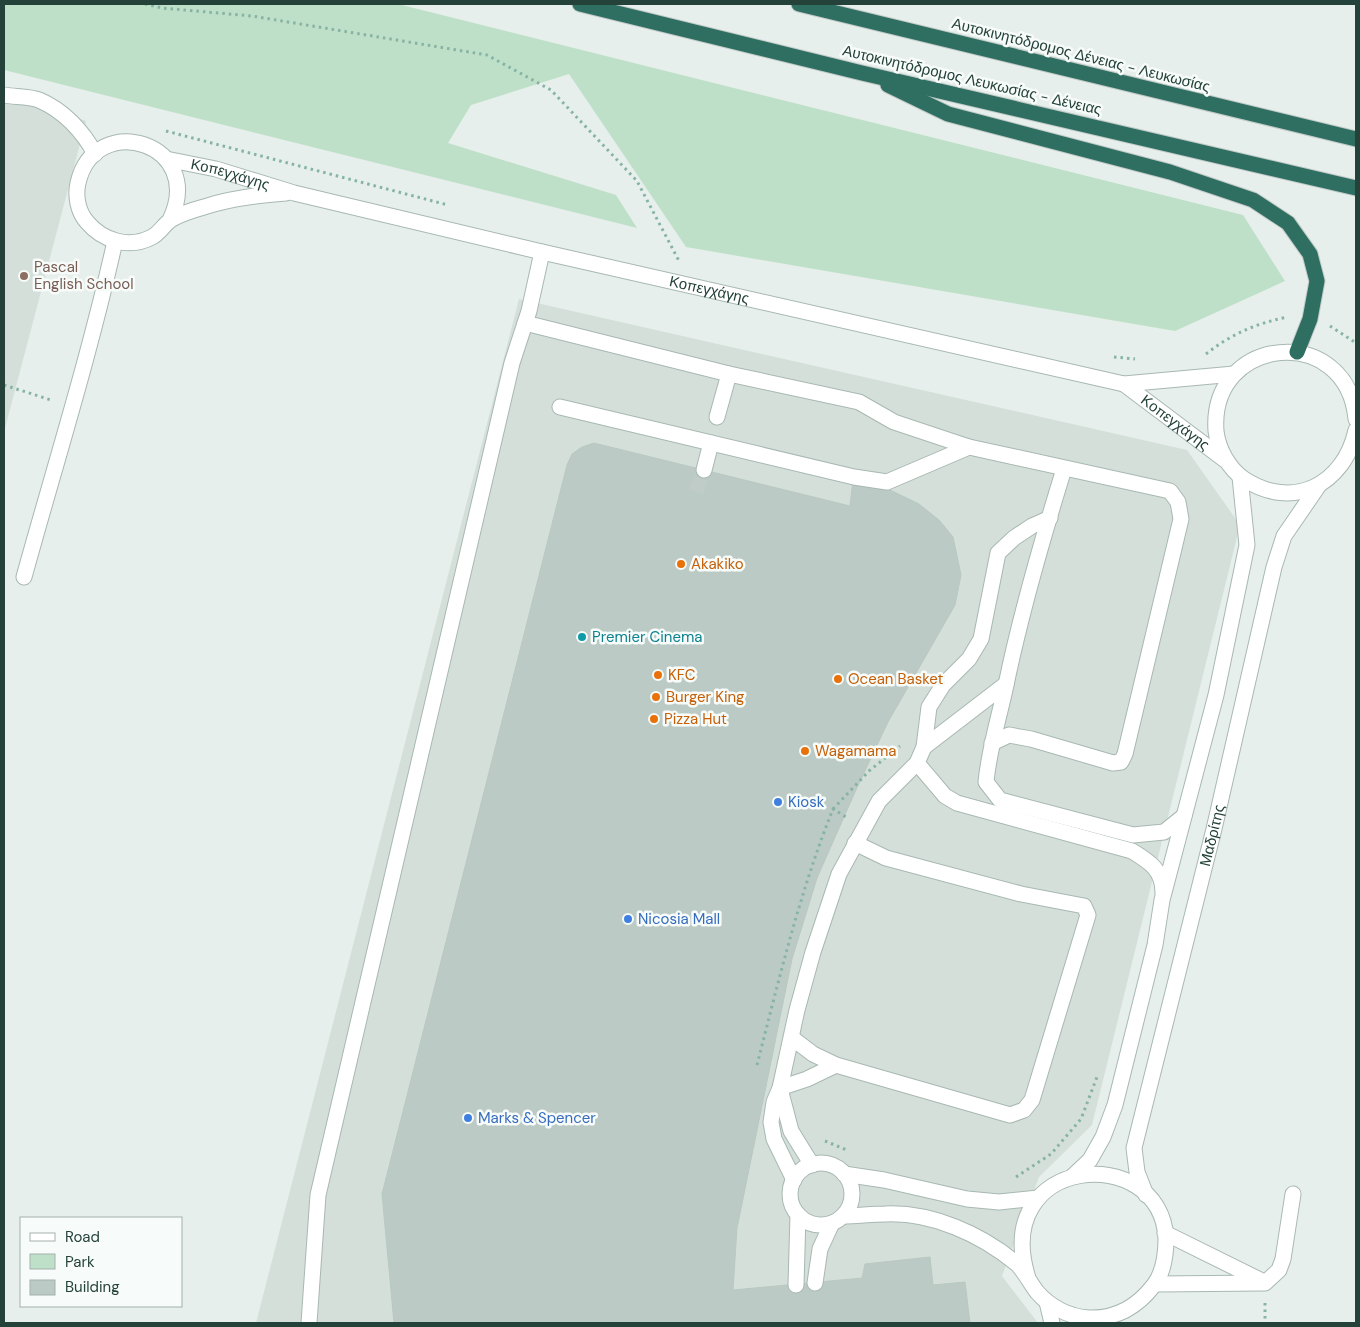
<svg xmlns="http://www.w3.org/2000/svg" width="1360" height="1327" font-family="'DM Sans',sans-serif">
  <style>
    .built { fill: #d4dfda }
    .green { fill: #bfe0c8 }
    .building { fill: #bbcac4; stroke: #b8c9c2 }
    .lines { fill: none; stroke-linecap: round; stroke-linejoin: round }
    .minor-tunnel { stroke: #bfccc8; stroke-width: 15; stroke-dasharray: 15 8; stroke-linecap: butt }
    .minor-casing { stroke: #a8b8b2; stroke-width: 17 }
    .highway-casing { stroke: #c2cac8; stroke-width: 17 }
    .path { stroke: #86b3a5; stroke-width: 3; stroke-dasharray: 2.5 4; stroke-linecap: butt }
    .minor { stroke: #fff; stroke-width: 15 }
    .highway { stroke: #2f6f62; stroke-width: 15 }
    .education-dot { fill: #8d6e63; stroke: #f7fbf9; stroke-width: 2 }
    .food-dot { fill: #e8710a; stroke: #f7fbf9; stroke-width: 2 }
    .culture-dot { fill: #0f9aa8; stroke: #f7fbf9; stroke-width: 2 }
    .shop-dot { fill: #3f7fe0; stroke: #f7fbf9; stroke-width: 2 }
    .labels { text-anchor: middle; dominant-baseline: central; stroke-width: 5; stroke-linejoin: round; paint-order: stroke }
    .street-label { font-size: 15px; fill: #24423a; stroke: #f7fbf9 }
    .education-label { font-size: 15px; fill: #785e54; stroke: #f7fbf9; text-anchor: start }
    .food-label { font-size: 15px; fill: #c56008; stroke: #f7fbf9; text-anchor: start }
    .culture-label { font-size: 15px; fill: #0d838f; stroke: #f7fbf9; text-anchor: start }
    .shop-label { font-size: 15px; fill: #366cbe; stroke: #f7fbf9; text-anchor: start }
  </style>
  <rect width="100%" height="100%" fill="#e6efeb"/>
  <g class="built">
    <polygon points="4,92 86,121 4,432"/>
    <polygon points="519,299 1187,450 1240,525 1092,1125 1039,1177 1002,1276 1038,1323 256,1323"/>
  </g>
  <polygon class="green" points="4,4 398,4 1243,215 1285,281 1175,331 686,247 569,74 471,105 448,143 616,195 637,228 4,70"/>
  <polygon class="building" points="594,443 850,506 853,480 890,490 919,504 939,520 953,537 961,575 955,605 888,722 855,792 817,878 792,959 737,1228 733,1290 862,1278 865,1264 930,1257 933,1285 965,1282 970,1323 394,1323 382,1194 567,465 572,454 582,447"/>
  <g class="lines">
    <polyline class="minor-tunnel" points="696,492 704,470"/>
    <g class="minor-casing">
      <g id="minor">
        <path d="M4,95C15,97 29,96 39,100C63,110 83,131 95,154"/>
        <path id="s1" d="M166,159L216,169L294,193L542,252L1124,384L1234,374"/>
        <path d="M170,220C207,143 95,109 78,183C75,196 78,212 87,222C103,241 129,249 152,237C160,233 164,224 172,219C181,214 193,210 204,207C231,198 257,195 286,193"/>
        <polyline points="525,323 729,374 859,402 894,422 969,447 1170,491 1178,502 1181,519 1125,754 1121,762 1113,763 1031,739 1009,735 992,743"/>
        <path id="s2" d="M1124,384L1225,460"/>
        <polyline points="560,407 854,477 887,482 969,447"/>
        <polyline points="717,417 729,374"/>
        <path d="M1356,419C1347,322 1209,335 1216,431C1218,449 1229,469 1244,479C1293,511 1344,485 1356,430"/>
        <path d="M1064,469C1042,540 1021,612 1006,685C999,718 989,749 986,782L1000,800L1133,835L1164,832L1184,816"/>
        <polyline points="704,470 711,443"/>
        <path d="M24,577C55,465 90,354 115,241"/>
        <polyline points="924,747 1006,684"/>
        <path d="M917,763L945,796L957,803L1132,851C1150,862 1163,870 1163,893"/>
        <polyline points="792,1038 813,1054 836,1065 1010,1115 1024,1110 1032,1100 1088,915 1084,906 1021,894 886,858 855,843"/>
        <polyline points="780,1088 807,1079 836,1065"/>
        <polyline points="780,1089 791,1131 812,1165"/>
        <circle cx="821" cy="1194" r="31"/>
        <polyline points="844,1174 884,1180 967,1199 999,1202 1038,1198"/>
        <polyline points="1073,1176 1090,1160 1103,1137 1115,1105 1155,945 1162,900 1216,695 1247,545 1240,477"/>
        <polyline points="794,1180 774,1139 771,1122 774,1102 780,1088 797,1010 813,952 839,874 879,801 917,763 924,747 929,707 943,685 969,659 981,639 998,553 1014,538 1032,526 1050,518"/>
        <path id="s3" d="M1146,1195L1137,1172L1134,1148L1214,829L1274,567L1284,536L1319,485"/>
        <path d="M843,1216C857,1216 871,1214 885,1214C932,1212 981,1234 1017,1264C1025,1272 1030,1283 1037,1292C1050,1307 1069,1317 1089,1318C1116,1319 1138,1306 1154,1285C1164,1272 1166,1254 1166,1238C1160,1141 989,1155 1028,1278"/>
        <polyline points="1165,1233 1262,1281"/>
        <polyline points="815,1283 820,1249 832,1223"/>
        <polyline points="1156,1284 1265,1283 1279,1270 1283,1259 1293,1194"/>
        <polyline points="796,1285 798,1215"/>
        <polyline points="1047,1302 1052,1323"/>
        <polyline points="309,1323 318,1195 512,363 529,311 542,252"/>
      </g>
    </g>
    <g class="highway-casing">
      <g id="highway">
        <polyline points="580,4 862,73 1356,188"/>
        <polyline points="799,4 1356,139"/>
        <polyline points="888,85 948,114 1170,172 1253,200 1288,223 1310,254 1317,281 1310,319 1297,352"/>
      </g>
    </g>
    <g class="path">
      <polyline points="145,4 162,8 252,16 487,55 551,90 637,181 679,261"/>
      <polyline points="166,131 448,205"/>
      <polyline points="1330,326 1356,343"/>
      <path d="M1206,354C1231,334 1257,323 1288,317"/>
      <polyline points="1114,357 1135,359"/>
      <polyline points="4,385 51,400"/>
      <polyline points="833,809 869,771 900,746"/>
      <path d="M757,1065C779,979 800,891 833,809L846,817"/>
      <polyline points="825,1141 849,1151"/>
      <polyline points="1016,1177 1051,1154 1081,1119 1097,1077"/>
      <polyline points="1265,1303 1265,1323"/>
    </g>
    <use href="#minor" class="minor"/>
    <use href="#highway" class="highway"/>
  </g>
  <circle class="education-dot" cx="24" cy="276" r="5"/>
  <g class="food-dot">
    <circle cx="681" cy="564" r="5"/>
    <circle cx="658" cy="675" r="5"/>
    <circle cx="838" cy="679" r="5"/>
    <circle cx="656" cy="697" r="5"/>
    <circle cx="654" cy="719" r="5"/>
    <circle cx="805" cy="751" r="5"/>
  </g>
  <circle class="culture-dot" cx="582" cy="637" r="5"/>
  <g class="shop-dot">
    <circle cx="778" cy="802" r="5"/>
    <circle cx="628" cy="919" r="5"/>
    <circle cx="468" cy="1118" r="5"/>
  </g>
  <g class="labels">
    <g class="street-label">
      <text transform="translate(1081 55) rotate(14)">Αυτοκινητόδρομος Δένειας - Λευκωσίας</text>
      <text transform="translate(972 80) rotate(13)">Αυτοκινητόδρομος Λευκωσίας - Δένειας</text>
      <text stroke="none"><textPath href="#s1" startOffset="66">Κοπεγχάγης</textPath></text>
      <text stroke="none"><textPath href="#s1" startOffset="559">Κοπεγχάγης</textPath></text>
      <text stroke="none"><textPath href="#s2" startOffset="64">Κοπεγχάγης</textPath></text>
      <text stroke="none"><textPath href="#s3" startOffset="371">Μαδρίτης</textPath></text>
    </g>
    <g class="education-label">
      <text x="34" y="267">Pascal<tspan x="34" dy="17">English School</tspan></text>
    </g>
    <g class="food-label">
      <text x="691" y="564">Akakiko</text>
      <text x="668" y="675">KFC</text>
      <text x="848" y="679">Ocean Basket</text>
      <text x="666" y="697">Burger King</text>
      <text x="664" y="719">Pizza Hut</text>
      <text x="815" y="751">Wagamama</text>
    </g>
    <g class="culture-label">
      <text x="592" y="637">Premier Cinema</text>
    </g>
    <g class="shop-label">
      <text x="788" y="802">Kiosk</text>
      <text x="638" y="919">Nicosia Mall</text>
      <text x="478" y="1118">Marks &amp; Spencer</text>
    </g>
  </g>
  <rect width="1360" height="1327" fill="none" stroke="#24423a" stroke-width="10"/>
  <rect x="20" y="1217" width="162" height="90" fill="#f7fbf9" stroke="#a3b1ad"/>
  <rect x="30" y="1233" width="25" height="8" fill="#ffffff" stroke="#a3b1ad"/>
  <text x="65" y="1242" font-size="15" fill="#24423a">Road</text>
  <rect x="30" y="1254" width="25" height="15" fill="#bfe0c8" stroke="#a3b1ad"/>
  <text x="65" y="1267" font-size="15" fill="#24423a">Park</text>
  <rect x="30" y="1280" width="25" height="15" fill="#bbcac4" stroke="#a3b1ad"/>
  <text x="65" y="1292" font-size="15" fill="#24423a">Building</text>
</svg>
